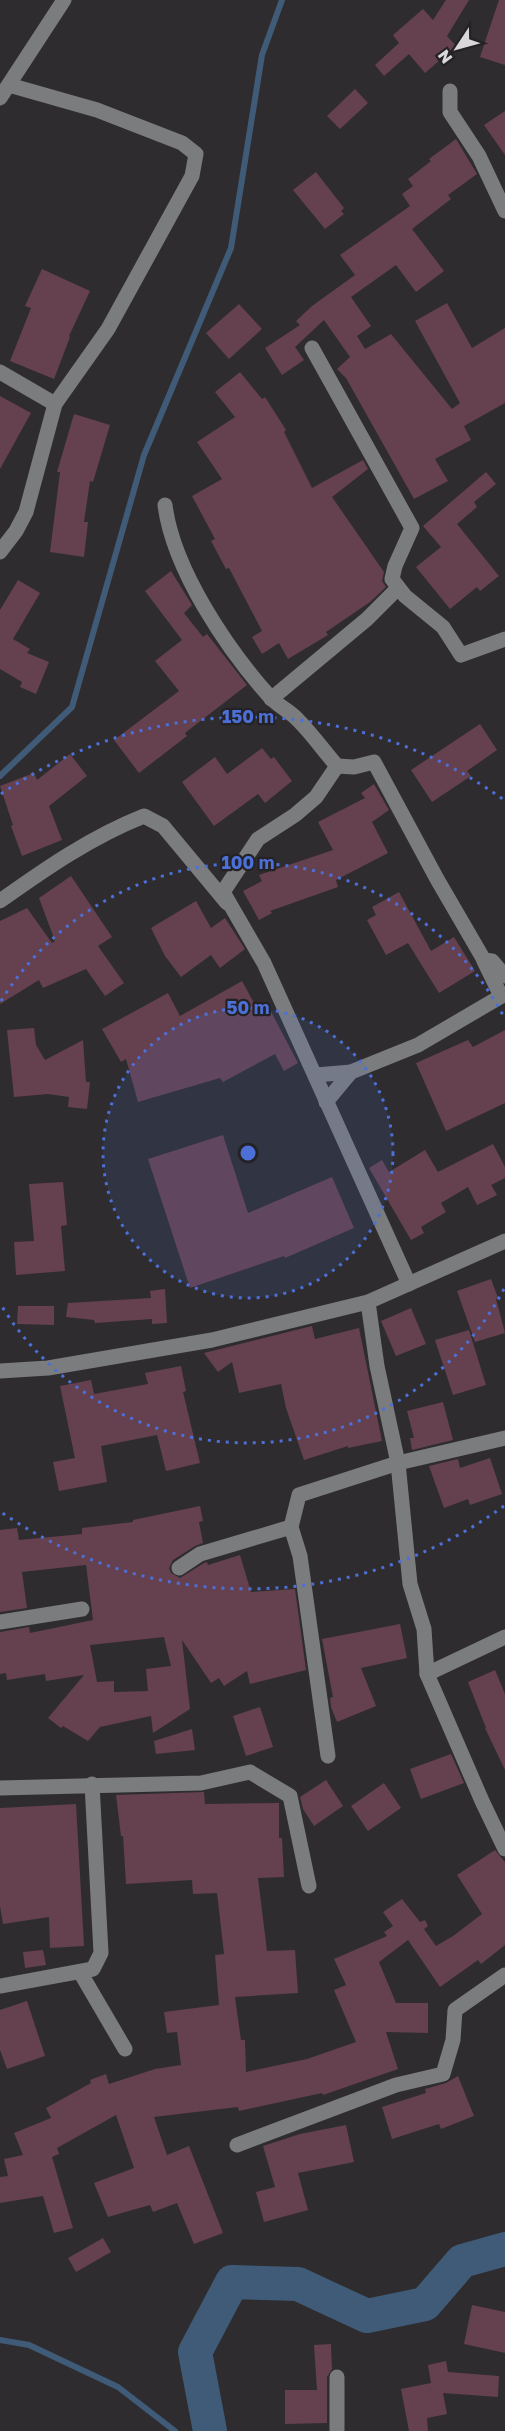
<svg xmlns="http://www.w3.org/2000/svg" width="505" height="2431" font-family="'Golos Text',sans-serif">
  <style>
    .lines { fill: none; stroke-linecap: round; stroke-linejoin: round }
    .stream { stroke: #405b77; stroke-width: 6 }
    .river { stroke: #405b77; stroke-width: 34 }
    .building { fill: #65404f; fill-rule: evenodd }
    .minor { stroke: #7b7c7e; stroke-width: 15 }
    .ring { fill: none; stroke: #4c70d8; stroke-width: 3; stroke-dasharray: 3 6 }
    .centre { fill: #4c70d8; stroke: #242225; stroke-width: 3 }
    .ring-label { font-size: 18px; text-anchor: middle; font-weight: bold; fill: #4c70d8; stroke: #242225; stroke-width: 4.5; stroke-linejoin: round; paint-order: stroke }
  </style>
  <rect width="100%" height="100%" fill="#2e2c2f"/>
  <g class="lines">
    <g class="stream">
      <polyline points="0,776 72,707 144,455 231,248 262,55 282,0"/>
      <polyline points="0,2340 29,2345 118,2387 175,2431"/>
    </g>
    <polyline class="river" points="210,2431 195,2352 232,2282 298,2284 367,2316 425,2304 462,2261 505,2249"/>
  </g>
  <g class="building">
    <polygon points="446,0 469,0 447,36 456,46 425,73 409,54 384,76 375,65 399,43 393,35 423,9 433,20"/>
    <polygon points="499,0 505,0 505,65 480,57"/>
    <polygon points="355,89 368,103 340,129 327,116"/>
    <polygon points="505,111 505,155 484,125"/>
    <polygon points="456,139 477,174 448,195 451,199 412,229 444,271 416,292 396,265 351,297 371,326 357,336 365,349 391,334 452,409 460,403 415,321 447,303 472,348 505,328 505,403 464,426 471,440 435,459 448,481 414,499 346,378 337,369 350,357 324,320 295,347 304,360 282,375 265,348 300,325 296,321 312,306 355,275 340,255 410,206 402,194 413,186 408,179 431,161 429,159"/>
    <polygon points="316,172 344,208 341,211 344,214 325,229 293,190"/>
    <polygon points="42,269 90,291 69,336 70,337 54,379 10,361 31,308 25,306"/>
    <polygon points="239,304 262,329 229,359 206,333"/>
    <polygon points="240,372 262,399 265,397 286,430 284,432 312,488 363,460 368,469 332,497 384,572 382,581 386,587 370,602 326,632 328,635 288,659 279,643 262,654 252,637 262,631 229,568 226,569 211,541 215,539 192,496 222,479 197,442 235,417 215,392"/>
    <polygon points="0,396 31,413 0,469"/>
    <polygon points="74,414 110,425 93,482 90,481 84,522 88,522 84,557 50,552 60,472 57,472"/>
    <polygon points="486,472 496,484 474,502 477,507 457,524 499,576 480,591 477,587 450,609 416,567 441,547 423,526"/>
    <polygon points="171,571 192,605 184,613 203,637 207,634 247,685 185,733 187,736 139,773 114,740 179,691 155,661 182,640 145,591"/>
    <polygon points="18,580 40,593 13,639 30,649 27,653 49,662 36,694 20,687 22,682 0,669 0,610"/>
    <polygon points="480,724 497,750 467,771 471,776 432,802 411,770"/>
    <polygon points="262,748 271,759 274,757 292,781 265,803 258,794 214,826 182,782 215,757 227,774"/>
    <polygon points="70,754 87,776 49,806 62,840 22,856 11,826 13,825 0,786 34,773 37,780"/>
    <polygon points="374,784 389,810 372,822 388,853 336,880 338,887 270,911 272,913 259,920 243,891 262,881 259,875 333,850 318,822 365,798 361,793"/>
    <polygon points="71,876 112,937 98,946 124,983 105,996 86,969 43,988 39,980 0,1004 0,921 27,908 52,943 55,941 39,898"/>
    <polygon points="399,892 431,951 454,937 475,971 439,993 408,943 386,955 367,920 376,915 372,907"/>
    <polygon points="196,901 211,928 225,918 245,949 220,968 211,955 181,977 165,956 151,928"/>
    <polygon points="242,981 258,1010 267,1004 298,1063 284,1071 275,1054 223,1082 220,1078 138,1102 126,1059 121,1062 102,1029 168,993 180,1016"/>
    <polygon points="34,1028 36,1045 45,1060 83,1040 86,1082 90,1082 87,1109 68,1107 69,1097 48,1094 14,1097 7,1030"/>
    <polygon points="505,1030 505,1103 446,1131 416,1063 468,1040 473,1047"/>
    <polygon points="223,1135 248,1213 332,1177 354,1228 285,1258 284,1256 190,1288 148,1159"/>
    <polygon points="493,1144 505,1167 505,1178 491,1185 497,1195 477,1205 468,1187 441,1203 446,1212 421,1227 424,1233 411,1240 369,1168 382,1160 389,1172 425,1150 438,1172"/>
    <polygon points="63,1182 67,1225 61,1226 65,1271 16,1275 14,1242 34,1241 29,1184"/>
    <polygon points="491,1279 498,1298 496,1299 505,1333 475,1342 457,1291"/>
    <polygon points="165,1289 167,1323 152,1324 152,1319 95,1323 94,1320 66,1317 68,1303 151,1298 150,1291"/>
    <polygon points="18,1306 54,1306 54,1325 17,1324"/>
    <polygon points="411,1308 426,1344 396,1356 381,1321"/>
    <polygon points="312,1326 315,1339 359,1328 382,1441 348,1448 348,1446 304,1460 286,1408 281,1384 239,1393 232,1362 218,1372 204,1353"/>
    <polygon points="469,1330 486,1385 453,1395 435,1340"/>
    <polygon points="181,1366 186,1391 183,1392 200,1463 166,1471 157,1435 101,1446 107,1482 59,1491 53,1462 75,1458 60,1386 91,1380 94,1394 148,1384 145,1373"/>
    <polygon points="443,1402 453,1440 412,1450 410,1438 414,1438 407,1411"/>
    <polygon points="490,1458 502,1494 470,1505 468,1499 444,1508 429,1466 458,1459 460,1468"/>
    <path d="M200,1506L203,1521L199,1522L203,1543L195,1546L173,1560L169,1568L171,1573L180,1578L204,1563L207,1562L208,1565L240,1555L251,1592L295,1589L306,1670L250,1684L247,1671L224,1686L219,1678L211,1683L182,1640L190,1709L153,1733L151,1716L100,1727L88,1741L63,1726L61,1728L48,1718L84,1675L46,1681L45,1674L7,1680L6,1673L0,1674V1632L29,1627L30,1633L93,1620L86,1565L22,1572L27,1608L0,1612V1530L17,1528L19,1540L82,1534V1528L133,1522V1520ZM164,1637L171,1666L146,1669L148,1691L114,1692V1681L97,1682L90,1645Z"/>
    <polygon points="400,1624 407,1658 361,1668 376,1706 337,1722 331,1707 330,1698 333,1697 322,1639"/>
    <polygon points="495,1670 505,1694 505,1770 485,1728 486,1728 468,1682"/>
    <polygon points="260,1707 273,1747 246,1756 233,1716"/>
    <polygon points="192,1729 195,1750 156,1754 154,1741"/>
    <polygon points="451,1754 464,1783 421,1799 410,1769"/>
    <polygon points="326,1780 343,1806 314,1826 303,1809 300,1797"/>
    <polygon points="384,1783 401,1808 368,1831 351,1806"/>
    <polygon points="204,1792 205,1804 279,1803 279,1838 282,1838 284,1877 258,1878 267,1951 295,1950 298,1993 235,1997 241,2040 245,2040 246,2072 307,2059 356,2042 334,1990 346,1985 334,1959 387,1936 384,1932 393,1926 383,1912 402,1899 420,1922 425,1920 428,1926 424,1929 436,1946 453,1936 482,1914 457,1875 495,1850 505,1862 505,1945 481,1964 478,1960 440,1987 408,1940 379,1962 396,2003 428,2003 428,2033 386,2032 398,2069 323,2095 322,2093 239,2111 238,2107 154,2117 167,2155 189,2146 223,2233 194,2244 177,2203 153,2212 150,2205 108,2217 94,2183 134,2168 116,2115 57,2148 59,2154 52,2157 73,2228 54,2233 43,2196 0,2203 0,2177 8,2176 4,2159 23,2155 14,2133 51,2118 46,2108 91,2083 90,2080 106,2074 109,2084 155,2069 181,2065 177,2032 167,2033 164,2012 219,2005 215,1955 224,1954 217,1893 193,1894 192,1880 126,1884 123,1836 121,1836 116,1795"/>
    <polygon points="76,1804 84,1946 50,1948 49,1917 3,1924 0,1906 0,1808"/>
    <polygon points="43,1950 46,1965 25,1968 23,1952"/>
    <polygon points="27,2001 45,2056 7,2069 0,2050 0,2010"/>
    <polygon points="458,2076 474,2116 441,2129 439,2124 392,2139 382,2107 426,2093 425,2089 446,2083"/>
    <polygon points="346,2125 354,2162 298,2173 308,2210 264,2222 256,2192 275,2187 263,2146 300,2134"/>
    <polygon points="103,2238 111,2252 76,2272 68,2258"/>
    <polygon points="472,2305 505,2312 505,2353 464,2344"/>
    <polygon points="331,2344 332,2369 327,2377 327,2423 285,2424 285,2390 317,2390 314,2345"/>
    <polygon points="446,2361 448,2372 499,2376 498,2397 443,2393 447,2414 427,2418 428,2431 409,2431 401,2389 431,2383 428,2365"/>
  </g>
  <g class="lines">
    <g class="minor">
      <polyline points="450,91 450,112 479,156 505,211"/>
      <polyline points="0,98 64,0"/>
      <polyline points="312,348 412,528 395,566 392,579 405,596 443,627 461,655 505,639"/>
      <polyline points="0,372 55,404"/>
      <path d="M165,505C173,569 227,649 270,697C278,706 290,711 298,720C312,734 324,751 337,766L316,797L295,815L258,839L223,892L264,963L409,1284"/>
      <polyline points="0,552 16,531 26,512 55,404 108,329 192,176 196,154 182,143 97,110 9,85"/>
      <polyline points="271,699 367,619 397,589"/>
      <polyline points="337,766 354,767 374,762 437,879 484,960 492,961 505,976"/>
      <path d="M0,901C45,869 91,837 144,816L163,826L227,903"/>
      <polyline points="484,961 501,996"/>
      <polyline points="316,1075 351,1072 418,1045 505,994"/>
      <polyline points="326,1102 351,1072"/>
      <polyline points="368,1302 377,1366 398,1463 410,1584 424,1629 427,1674 482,1801 505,1849"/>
      <polyline points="0,1371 48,1368 212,1340 368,1302 505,1241"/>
      <polyline points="179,1568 200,1554 291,1527"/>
      <polyline points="0,1622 82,1609"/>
      <polyline points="427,1674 505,1637"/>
      <polyline points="328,1756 300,1556 291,1527 299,1495 398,1463 505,1438"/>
      <polyline points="0,1788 201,1783 250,1772 290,1796 309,1886"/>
      <polyline points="80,1972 125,2049"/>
      <polyline points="0,1986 93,1969 101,1953 92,1784"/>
      <polyline points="237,2145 396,2085 443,2074 453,2040 455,2010 505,1975"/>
      <polyline points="337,2377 337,2431"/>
    </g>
  </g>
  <circle cx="248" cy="1153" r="145" fill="#4c70d8" fill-opacity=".12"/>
  <g class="ring">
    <circle cx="248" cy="1153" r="145"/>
    <path d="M504 1289A290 290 0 0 1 1 1305M1 1001A290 290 0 0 1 504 1017"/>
    <path d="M504 1506A436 436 0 0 1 1 1512M1 794A436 436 0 0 1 504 800"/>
  </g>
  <circle cx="248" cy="1153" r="9" class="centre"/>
  <g class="ring-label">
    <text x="248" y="723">150 m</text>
    <text x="248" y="869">100 m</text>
    <text x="248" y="1014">50 m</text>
  </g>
  <g transform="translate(457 48) rotate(234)" stroke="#242225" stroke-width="4.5" paint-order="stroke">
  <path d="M0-4.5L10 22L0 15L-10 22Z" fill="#d9d7da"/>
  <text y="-9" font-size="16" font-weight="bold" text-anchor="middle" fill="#d9d7da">N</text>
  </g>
</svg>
